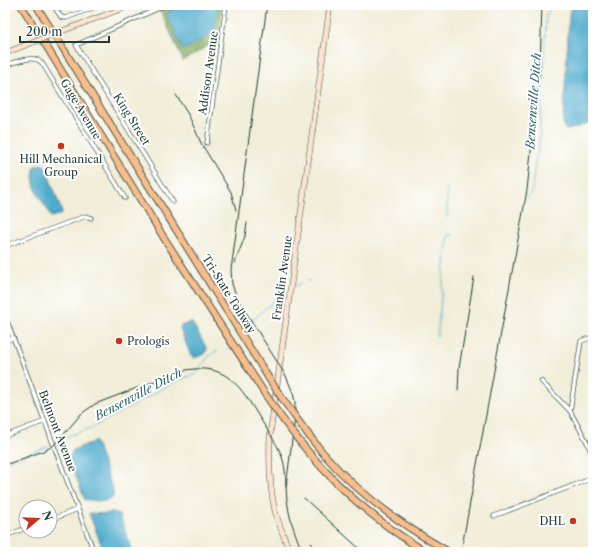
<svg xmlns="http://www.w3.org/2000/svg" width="598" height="557" font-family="'Libre Caslon Text',serif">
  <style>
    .forest { fill: #83aa60; stroke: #51744a }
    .water { fill: #4eabcc; stroke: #367480 }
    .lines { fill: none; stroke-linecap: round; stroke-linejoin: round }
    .stream { stroke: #4eabcc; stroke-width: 1 }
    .street-casing { stroke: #3e574d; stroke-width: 5 }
    .secondary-casing { stroke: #3e574d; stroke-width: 6 }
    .highway-casing { stroke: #3e574d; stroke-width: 8 }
    .street { stroke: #fff; stroke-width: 3.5 }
    .secondary { stroke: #fde4d0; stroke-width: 5 }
    .highway { stroke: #f9bc8a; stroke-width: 6 }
    .rail { stroke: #1f3d34; stroke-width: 1 }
    .secondary-bridge-casing { stroke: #3e574d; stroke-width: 6; stroke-linecap: butt }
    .highway-bridge-casing { stroke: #3e574d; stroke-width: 8; stroke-linecap: butt }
    .secondary-bridge { stroke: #fde4d0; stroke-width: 5 }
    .highway-bridge { stroke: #f9bc8a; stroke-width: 6 }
    .poi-dot { fill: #c8321e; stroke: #fff; stroke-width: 1.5 }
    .labels { text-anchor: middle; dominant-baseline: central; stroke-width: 4; stroke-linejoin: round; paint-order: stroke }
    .street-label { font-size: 11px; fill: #1f3d34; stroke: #fff }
    .poi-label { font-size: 11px; fill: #1f3d34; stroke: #fff }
    .water-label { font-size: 12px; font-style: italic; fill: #2f6469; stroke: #fff }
  </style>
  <rect width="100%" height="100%" fill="#fff"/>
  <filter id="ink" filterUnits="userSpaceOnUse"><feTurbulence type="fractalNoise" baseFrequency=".025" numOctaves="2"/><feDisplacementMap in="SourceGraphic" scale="8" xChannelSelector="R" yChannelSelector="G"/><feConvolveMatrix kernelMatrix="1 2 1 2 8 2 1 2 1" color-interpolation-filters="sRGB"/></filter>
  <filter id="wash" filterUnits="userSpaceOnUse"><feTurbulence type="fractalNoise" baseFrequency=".012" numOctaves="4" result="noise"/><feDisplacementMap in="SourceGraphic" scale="16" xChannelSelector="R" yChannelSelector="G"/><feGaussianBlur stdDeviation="0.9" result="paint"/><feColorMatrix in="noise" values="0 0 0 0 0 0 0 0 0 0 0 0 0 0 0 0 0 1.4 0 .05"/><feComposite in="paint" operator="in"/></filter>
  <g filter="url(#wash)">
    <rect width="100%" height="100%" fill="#f1edd8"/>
    <polygon class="forest" points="170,5 223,5 218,40 183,61 160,9"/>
    <g class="water">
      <polygon points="186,5 218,5 214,31 210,35 185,49 182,48 167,15 168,12"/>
      <polygon points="571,5 593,5 593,121 576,128 566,130 564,127 563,123 569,16"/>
      <path d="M42,164L45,166L61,209L62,214L51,217C49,214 48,209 45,206C37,194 30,181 35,166Z"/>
      <polygon points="191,322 193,324 207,349 205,354 194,358 191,356 180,329 181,326"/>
      <path d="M95,441L113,490V497C106,505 94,499 85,500L69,459L73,450Z"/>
      <polygon points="113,512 120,516 132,552 104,552 89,513 108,514"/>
    </g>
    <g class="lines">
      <g class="stream">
        <polyline points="527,199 532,190 534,169 539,145 545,42 546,14 554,5"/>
        <polyline points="447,217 447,187"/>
        <polyline points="307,281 310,281"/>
        <polyline points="295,286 301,283"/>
        <polyline points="244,328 285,291"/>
        <polyline points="437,337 448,235 453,235"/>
        <polyline points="59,444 64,438 93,427 176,381 195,374 208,357 218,350"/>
        <polyline points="5,462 49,446"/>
      </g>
    </g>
  </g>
  <g filter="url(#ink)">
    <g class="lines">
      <g class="street-casing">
        <g id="street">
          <polyline points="53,5 61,17 66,18 100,5"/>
          <polyline points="166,5 76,45 173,202"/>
          <path d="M5,65C17,62 33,54 42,63L125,198"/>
          <polyline points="207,143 226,5"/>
          <polyline points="5,246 86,216 91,218"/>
          <polyline points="5,316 94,552"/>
          <polyline points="5,341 13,338"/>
          <polyline points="541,381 570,411 588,444 593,457"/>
          <polyline points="570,411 581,341 593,337"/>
          <polyline points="5,436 45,421"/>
          <polyline points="494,516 593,478"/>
          <polyline points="50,520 78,509"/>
          <polyline points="5,536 26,528"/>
        </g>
      </g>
      <g class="secondary-casing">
        <g id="secondary">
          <polyline points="62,31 132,5"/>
          <polyline points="5,53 34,42"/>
          <path d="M290,552C285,539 279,525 275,511C269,486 269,461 270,435L330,5"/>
        </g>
      </g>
      <g class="highway-casing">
        <g id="highway">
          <polyline points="21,5 164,238 265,394"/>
          <polyline points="36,5 268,377"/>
        </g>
      </g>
      <use href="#street" class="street"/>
      <use href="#secondary" class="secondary"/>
      <use href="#highway" class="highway"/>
      <g class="rail">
        <polyline points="267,5 231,270 232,284 237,298 286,376 293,393 295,402 295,417 286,487"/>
        <polyline points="176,95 189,116 201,143 231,192 236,210"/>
        <polyline points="235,263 245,236 247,223"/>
        <polyline points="458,391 459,368 474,277"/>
        <path d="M5,465L46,450L54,445L65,433L81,414L95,404L181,371C227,361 240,386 261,420C269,433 279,446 283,460C287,475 285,491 288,506C290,522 297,537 302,552"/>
        <polyline points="304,498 363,552"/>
        <polyline points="311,543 320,552"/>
        <polyline points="461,552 527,190 540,67 542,5"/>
      </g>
      <g class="secondary-bridge-casing">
        <polyline id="secondary-bridge" points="34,42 62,31"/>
      </g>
      <g class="highway-bridge-casing">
        <g id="highway-bridge">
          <path d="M268,377C285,403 303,429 323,453C358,494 403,526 449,552"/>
          <path d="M265,394C310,461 356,510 426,552"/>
        </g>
      </g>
      <use href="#secondary-bridge" class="secondary-bridge"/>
      <use href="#highway-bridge" class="highway-bridge"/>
    </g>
  </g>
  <g class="poi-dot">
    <circle cx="61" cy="146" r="4"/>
    <circle cx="119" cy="341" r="4"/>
    <circle cx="573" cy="521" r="4"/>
  </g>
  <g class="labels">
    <g class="street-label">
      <text transform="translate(208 73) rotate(-82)">Addison Avenue</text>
      <text transform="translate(81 109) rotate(59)">Gage Avenue</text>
      <text transform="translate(132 119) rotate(58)">King Street</text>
      <text transform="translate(282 278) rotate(-82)">Franklin Avenue</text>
      <text transform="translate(229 294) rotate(58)">Tri-State Tollway</text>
      <text transform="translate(58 431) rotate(69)">Belmont Avenue</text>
    </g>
    <g class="poi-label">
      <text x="61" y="159">Hill Mechanical<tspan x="61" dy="13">Group</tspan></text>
      <text x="127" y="341" text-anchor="start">Prologis</text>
      <text x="565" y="521" text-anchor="end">DHL</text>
    </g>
    <g class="water-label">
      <text transform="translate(533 101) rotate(-86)">Bensenville Ditch</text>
      <text transform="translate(138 394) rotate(-28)">Bensenville Ditch</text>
    </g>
  </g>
  <rect width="598" height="557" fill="none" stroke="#fff" stroke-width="20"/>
  <g transform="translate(38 519) rotate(71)"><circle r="19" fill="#ffffff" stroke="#a5b1ae"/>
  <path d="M0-3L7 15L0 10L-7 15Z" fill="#c8321e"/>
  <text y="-6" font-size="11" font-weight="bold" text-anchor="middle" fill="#1f3d34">N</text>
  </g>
  <path d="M20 36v6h89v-6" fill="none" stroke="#1f3d34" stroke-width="2"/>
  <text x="26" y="36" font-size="12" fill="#1f3d34" stroke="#ffffff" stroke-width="3" paint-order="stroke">200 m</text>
</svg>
